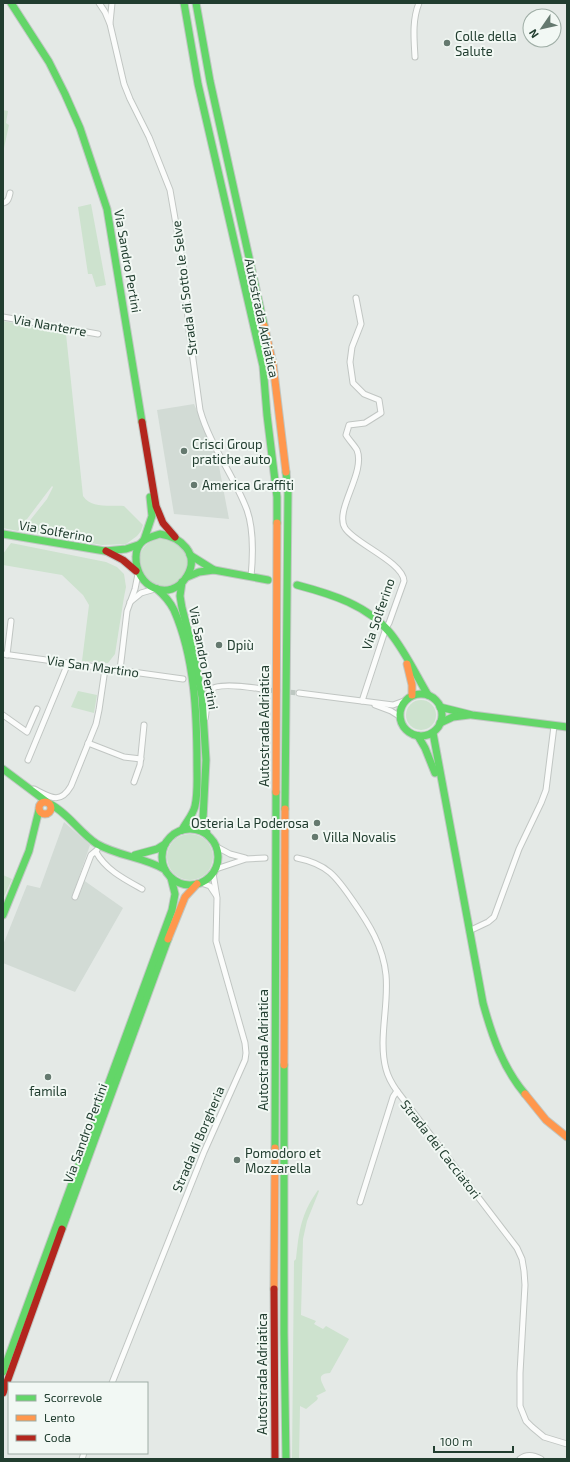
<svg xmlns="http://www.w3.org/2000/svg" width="570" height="1462" font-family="'Exo 2',sans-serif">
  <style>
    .built { fill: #d2dbd5 }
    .green { fill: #cde2ce }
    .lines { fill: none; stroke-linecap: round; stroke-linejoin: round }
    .street-tunnel { stroke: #bdc7c1; stroke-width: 5; stroke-dasharray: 5 2.5; stroke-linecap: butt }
    .street-casing { stroke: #c1c6c3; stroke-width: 7 }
    .fast-casing { stroke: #c0c7c3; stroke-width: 9 }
    .slow-casing { stroke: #c0c7c3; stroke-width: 9 }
    .jam-casing { stroke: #c0c7c3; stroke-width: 9 }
    .street { stroke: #fbfcfb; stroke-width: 5 }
    .fast { stroke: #63d668; stroke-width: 7 }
    .slow { stroke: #ff974d; stroke-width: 7 }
    .jam { stroke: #b3261e; stroke-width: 7 }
    .poi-dot { fill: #65796f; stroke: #f2f8f4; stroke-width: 1.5 }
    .labels { text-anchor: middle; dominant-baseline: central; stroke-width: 4; stroke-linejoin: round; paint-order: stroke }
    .poi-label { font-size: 13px; fill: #213d2f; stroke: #f2f8f4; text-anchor: start }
    .street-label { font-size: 13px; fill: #213d2f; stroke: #f2f8f4 }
  </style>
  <rect width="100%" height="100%" fill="#e4e9e6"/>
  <g class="built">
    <polygon points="194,404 218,461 229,519 174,514 157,410"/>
    <polygon points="64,822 90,845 79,877 123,908 75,992 3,963 3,945 27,885 40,888"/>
  </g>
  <g class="green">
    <polygon points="3,110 8,111 6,123 9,125 4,148 3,148"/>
    <polygon points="91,204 106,285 96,287 92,274 88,274 78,207"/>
    <path d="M3,321L65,333L66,334L83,496C91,509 111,505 124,506L143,525L141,531L137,536L126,544L102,545L24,531V528L47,499L53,487L52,486L18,531L3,528Z"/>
    <circle cx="163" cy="562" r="24"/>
    <polygon points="11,543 106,562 117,567 124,574 126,587 124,597 115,654 108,663 82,661 89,605 83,595 62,575 3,565 3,554"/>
    <polygon points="78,691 97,695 94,713 71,707"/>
    <circle cx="421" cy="715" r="15"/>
    <circle cx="190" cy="857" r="23"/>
    <polygon points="3,875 12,879 3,899"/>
    <path d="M318,1190L319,1191L307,1221L303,1239L301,1315L316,1321L314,1324L323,1329L326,1326L349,1339L330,1373C315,1374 322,1382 326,1391L316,1396L318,1398L317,1400L306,1409L300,1406L299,1459H292L294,1261L296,1259C299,1230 301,1214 318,1190Z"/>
  </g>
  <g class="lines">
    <polyline class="street-tunnel" points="268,690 299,693"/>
    <g class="street-casing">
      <g id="street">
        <path d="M99,3L105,12L110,24L124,84L130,99L149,137L170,190L184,270L189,330L200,410C210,446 234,475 247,510C254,530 253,556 251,577"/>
        <polyline points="110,23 112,3"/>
        <path d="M415,57C414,39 412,20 419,3"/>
        <path d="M3,203C8,202 9,198 10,193"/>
        <path d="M356,298L361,324L352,347L350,362L353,383L364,394L379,400L381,413L365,423L349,425L346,435C349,440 354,445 357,450C366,473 334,510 345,528C354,543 403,562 404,581L389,623L386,628L362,701"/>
        <polyline points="3,317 98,334"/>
        <polyline points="130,602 141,593 155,589"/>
        <polyline points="3,654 183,679"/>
        <polyline points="7,655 11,621"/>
        <polyline points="120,670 127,611 135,589 138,574"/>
        <polyline points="299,693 393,705 404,701"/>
        <polyline points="375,705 391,711 399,716"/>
        <polyline points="3,715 27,732 37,709"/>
        <path d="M205,719C207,711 206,697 209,691C216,681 256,688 268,690"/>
        <polyline points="88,743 124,757 141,759"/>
        <polyline points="28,760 68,663"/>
        <polyline points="134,782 140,765 144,725"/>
        <path d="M34,789C50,797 60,805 71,786L96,724L99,710L105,669"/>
        <polyline points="217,847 230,854 245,858"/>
        <path d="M96,852C106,870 124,879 142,889"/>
        <path d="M297,858C327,864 336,876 353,901C369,924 383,946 386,975C389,1006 378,1039 386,1069C388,1077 392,1084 397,1091L517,1248L522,1259L524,1271L525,1285L520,1373V1406L526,1421L532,1427L544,1437L567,1444"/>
        <polyline points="216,869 246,859 265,858"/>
        <polyline points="201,883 210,886 216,895"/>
        <polyline points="75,897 91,855 97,850"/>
        <polyline points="469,931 488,922 494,917 519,849 541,803 546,790 554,726"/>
        <polyline points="360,1202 393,1097 397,1091"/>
        <polyline points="112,1383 204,1152 245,1060 246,1053 245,1043 216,941 217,898 213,873"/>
        <polyline points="82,1459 84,1453"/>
        <path d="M520,1459C526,1454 534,1455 541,1459"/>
      </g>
    </g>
    <g class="fast-casing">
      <g id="fast">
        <polyline points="11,3 49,62 65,94 80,128 107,209 142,422"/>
        <polyline points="184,3 198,84 263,366 267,415 277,497 277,523"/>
        <polyline points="196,3 210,81 264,325"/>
        <polyline points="3,534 105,551 126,549 138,545"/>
        <path d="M160,534C181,537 200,554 187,576C170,604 135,587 136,557C136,551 138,545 143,541C148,537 154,536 160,534Z"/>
        <polyline points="144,540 152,516 150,497"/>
        <polyline points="190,555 214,570 268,580"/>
        <polyline points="187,577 199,572 214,570"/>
        <polyline points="182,582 180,596 182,608 193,650 202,697 206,760 203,819 207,834"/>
        <path d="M297,585C331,594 368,605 391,634C406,653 416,675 428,695"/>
        <path d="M157,589C164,595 170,602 174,610C195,658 197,715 197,766C197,779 198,793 195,806C193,815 186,822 182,830"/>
        <circle cx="421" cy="715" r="21"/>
        <polyline points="440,707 472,715 567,727"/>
        <polyline points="440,723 453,717 469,715"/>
        <path d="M433,733L483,1003C492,1036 503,1068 525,1094"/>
        <polyline points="418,736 425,748 435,773"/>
        <polyline points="3,769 47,802"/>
        <path d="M50,804C67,812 80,833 97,844C118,856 143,857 164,869"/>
        <polyline points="285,809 288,493 286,472"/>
        <circle cx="190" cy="857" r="28"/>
        <polyline points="135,855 157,849 165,844"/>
        <polyline points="3,915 29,851 39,810"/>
        <polyline points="284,1065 284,1333 286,1459"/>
        <polyline points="275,1148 276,792"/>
        <polyline points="62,1229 168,939"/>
        <polyline points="3,1372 172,910 175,894 171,878"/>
      </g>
    </g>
    <g class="slow-casing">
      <g id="slow">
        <polyline points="264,325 273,364 286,472"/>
        <polyline points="407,664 412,685 412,695"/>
        <polyline points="276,792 277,523"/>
        <circle cx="45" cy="808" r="6"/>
        <polyline points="168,939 185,897 197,884"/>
        <polyline points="284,1065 285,809"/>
        <polyline points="525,1094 546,1120 567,1137"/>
        <polyline points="274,1289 275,1148"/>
      </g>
    </g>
    <g class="jam-casing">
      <g id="jam">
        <polyline points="142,422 156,506 163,523 175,537"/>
        <polyline points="106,551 123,560 136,571"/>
        <polyline points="274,1289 275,1459"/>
        <polyline points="3,1393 62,1229"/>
      </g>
    </g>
    <use href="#street" class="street"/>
    <use href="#fast" class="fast"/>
    <use href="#slow" class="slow"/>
    <use href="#jam" class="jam"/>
  </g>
  <g class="poi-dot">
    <circle cx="447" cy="43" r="4"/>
    <circle cx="184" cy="451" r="4"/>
    <circle cx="194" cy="485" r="4"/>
    <circle cx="219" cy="645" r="4"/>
    <circle cx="317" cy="823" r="4"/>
    <circle cx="315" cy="837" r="4"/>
    <circle cx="48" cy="1077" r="4"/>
    <circle cx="237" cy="1160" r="4"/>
  </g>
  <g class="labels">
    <g class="poi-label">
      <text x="455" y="36">Colle della<tspan x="455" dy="15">Salute</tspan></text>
      <text x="192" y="444">Crisci Group<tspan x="192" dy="15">pratiche auto</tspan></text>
      <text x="202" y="485">America Graffiti</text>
      <text x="227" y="645">Dpiù</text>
      <text x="309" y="823" text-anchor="end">Osteria La Poderosa</text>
      <text x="323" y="837">Villa Novalis</text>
      <text x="48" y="1091" text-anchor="middle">famila</text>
      <text x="245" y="1153">Pomodoro et<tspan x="245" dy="15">Mozzarella</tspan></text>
    </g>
    <g class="street-label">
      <text transform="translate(128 261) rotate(80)">Via Sandro Pertini</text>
      <text transform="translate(184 288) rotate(-97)">Strada di Sotto le Selve</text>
      <text transform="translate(262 318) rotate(78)">Autostrada Adriatica</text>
      <text transform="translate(50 325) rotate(10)">Via Nanterre</text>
      <text transform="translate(56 531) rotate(10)">Via Solferino</text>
      <text transform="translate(378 614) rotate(-71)">Via Solferino</text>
      <text transform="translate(204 658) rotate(79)">Via Sandro Pertini</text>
      <text transform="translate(93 666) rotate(8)">Via San Martino</text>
      <text transform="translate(264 726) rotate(-90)">Autostrada Adriatica</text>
      <text transform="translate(263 1050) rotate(-90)">Autostrada Adriatica</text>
      <text transform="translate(85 1133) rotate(-70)">Via Sandro Pertini</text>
      <text transform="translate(198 1139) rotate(-67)">Strada di Borgheria</text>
      <text transform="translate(441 1149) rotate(52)">Strada dei Cacciatori</text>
      <text transform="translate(262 1374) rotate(-90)">Autostrada Adriatica</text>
    </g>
  </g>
  <rect width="570" height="1462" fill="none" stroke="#213d2f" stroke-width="8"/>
  <rect x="8" y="1382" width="140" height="72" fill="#f2f8f4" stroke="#9eada5"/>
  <rect x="16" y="1395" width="20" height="6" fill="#63d668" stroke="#9eada5"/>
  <text x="44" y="1402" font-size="12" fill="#213d2f">Scorrevole</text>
  <rect x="16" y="1415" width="20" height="6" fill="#ff974d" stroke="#9eada5"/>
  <text x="44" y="1422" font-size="12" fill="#213d2f">Lento</text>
  <rect x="16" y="1435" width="20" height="6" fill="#b3261e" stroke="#9eada5"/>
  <text x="44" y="1442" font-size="12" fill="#213d2f">Coda</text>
  <g transform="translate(542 28) rotate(236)"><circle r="19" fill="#f2f8f4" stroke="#9eada5"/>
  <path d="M0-3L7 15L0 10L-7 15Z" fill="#65796f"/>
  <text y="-6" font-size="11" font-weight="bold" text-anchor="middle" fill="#213d2f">N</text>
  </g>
  <path d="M434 1446v6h79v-6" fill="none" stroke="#213d2f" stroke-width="2"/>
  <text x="440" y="1446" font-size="12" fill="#213d2f" stroke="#f2f8f4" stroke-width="3" paint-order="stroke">100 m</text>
</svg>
